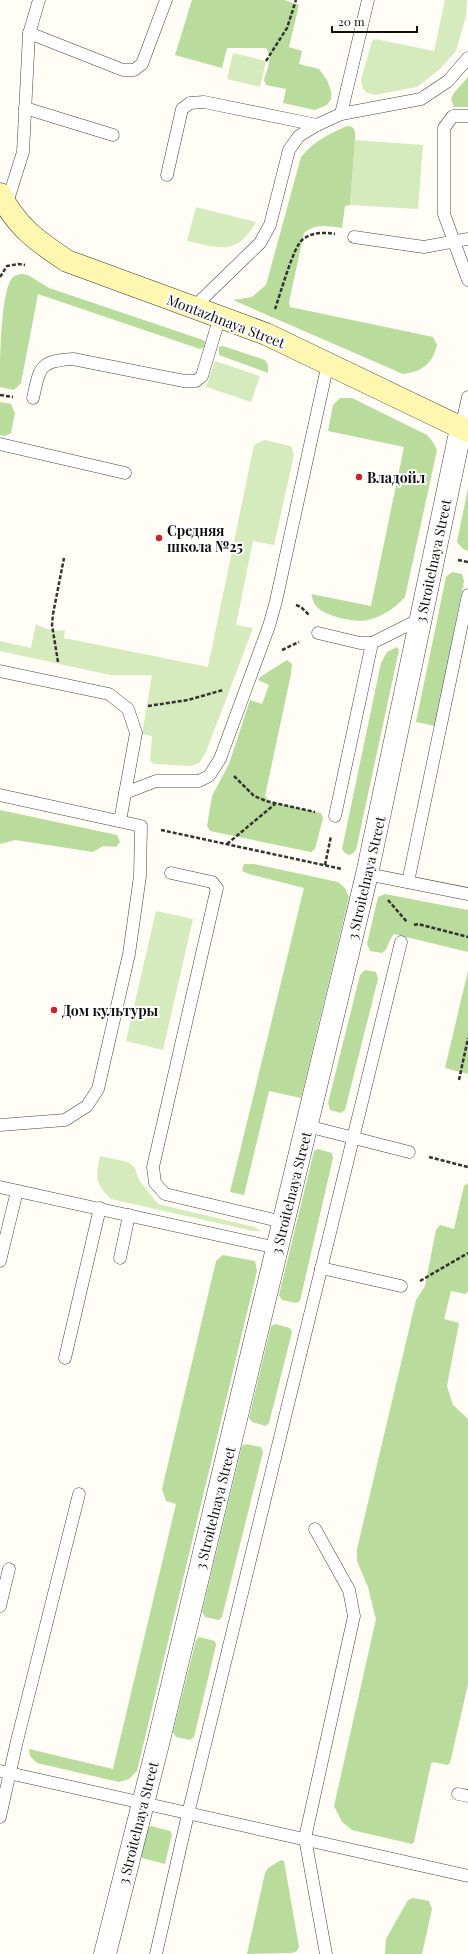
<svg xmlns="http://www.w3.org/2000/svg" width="468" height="1954" font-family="'Playfair Display',serif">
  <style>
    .green { fill: #d5ebbd }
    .forest { fill: #b9dc9c }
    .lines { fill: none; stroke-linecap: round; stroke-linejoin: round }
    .lane-casing { stroke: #444; stroke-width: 13 }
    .street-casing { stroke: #444; stroke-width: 23 }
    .secondary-casing { stroke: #333; stroke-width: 23 }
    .path { stroke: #333; stroke-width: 2.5; stroke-dasharray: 4 2; stroke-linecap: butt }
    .lane { stroke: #fff; stroke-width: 12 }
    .street { stroke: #fff; stroke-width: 22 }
    .secondary { stroke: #fff6b0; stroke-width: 22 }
    .poi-dot { fill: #c4262e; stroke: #fff; stroke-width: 1.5 }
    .labels { text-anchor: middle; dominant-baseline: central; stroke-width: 4; stroke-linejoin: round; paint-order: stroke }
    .street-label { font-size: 14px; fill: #111; stroke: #fff }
    .poi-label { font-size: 14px; font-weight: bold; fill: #111; stroke: #fff; text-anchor: start }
  </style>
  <rect width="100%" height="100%" fill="#fffdf5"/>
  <g class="green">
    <polygon points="445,0 467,0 466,16 456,51 439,70 417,87 375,95 367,93 363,89 361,80 372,41 375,39 434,51"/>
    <polygon points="233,53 266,61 260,87 227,79"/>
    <polygon points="355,140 423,145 418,209 350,205"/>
    <path d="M196,207L256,222C237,256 220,248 187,241Z"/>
    <polygon points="215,361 260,376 251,402 206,387"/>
    <path d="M264,440L291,446L294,455L274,545L253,541L236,625L253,628L206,752L199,763L191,766L154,764L150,761L152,736L142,734L152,675H110L0,651V641L31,648L36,624C45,629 55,632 65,630L64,638L208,667L254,445Z"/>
    <polygon points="156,911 193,919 163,1050 126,1041"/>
    <path d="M100,1156L128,1162L135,1168L139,1180L158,1204L254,1227L261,1231H253L111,1199C94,1183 96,1177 100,1156Z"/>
  </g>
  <g class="forest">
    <path d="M192,0H284L299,5L289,47L302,51L299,64L319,69L327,80L331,91V99L327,105L315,110L283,103L286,89L266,85L264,80C267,70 273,57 266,48H227L222,68L175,55Z"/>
    <polygon points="468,77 468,107 454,107 451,99 454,93"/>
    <path d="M347,126L352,127L355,131V140L350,205L345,206L342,228C329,226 315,223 304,233L289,302L290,307L433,337L437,345C433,364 421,372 403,374L233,300L252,297L266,285L301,157C314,141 329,134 347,126Z"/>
    <path d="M21,274L28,275L49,288L203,340L205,342L204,347L200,349L38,294L21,383L14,390L0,387C0,366 0,290 13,277C15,275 18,275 21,274Z"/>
    <polygon points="223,346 265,360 268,365 268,373 219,355 219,347"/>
    <path d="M340,398H352L427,435L433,442L437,450L405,597C396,607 382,617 368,620C355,623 324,616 316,606C313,603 313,598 311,594L371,606L404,447L328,431L333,405Z"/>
    <polygon points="0,402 11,404 15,413 11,433 5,436 0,435"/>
    <polygon points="468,488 468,551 463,549 457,542"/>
    <polygon points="452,572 462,574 464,581 435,726 416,722 446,577"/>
    <polygon points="397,647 399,650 356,850 353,853 349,855 345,853 342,849 381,663 387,652"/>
    <polygon points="287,660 292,664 291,674 265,796 270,802 321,813 323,818 315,849 311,852 210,831 207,826 212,796 229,764 250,700 262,704 269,685 258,680 260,677"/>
    <polygon points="0,810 117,835 120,842 116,847 103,846 93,852 15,840 0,844"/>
    <polygon points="244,864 254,864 338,882 345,888 349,897 301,1098 269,1091 244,1195 230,1192 304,888 249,874 242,871"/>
    <path d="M385,894L468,910V952L394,934C388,940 389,949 382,953L370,951L367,944L378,897Z"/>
    <polygon points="365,970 376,972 378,979 345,1110 341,1113 330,1110 328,1103 360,975"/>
    <polygon points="468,971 468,1074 445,1068"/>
    <polygon points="318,1149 332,1153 333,1158 300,1301 296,1303 282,1300 279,1295 314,1151"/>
    <polygon points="468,1183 468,1291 466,1294 451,1291 444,1319 459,1323 447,1386 453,1405 468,1419 468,1684 450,1763 447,1765 433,1762 431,1764 414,1842 412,1844 352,1830 342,1822 334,1806 376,1619 368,1587 357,1561 357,1549 416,1300 425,1286 436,1230 440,1225 454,1229 464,1186"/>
    <polygon points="223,1255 255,1261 257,1271 137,1771 129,1779 119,1782 37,1763 30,1756 29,1749 113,1769 176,1504 166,1501 162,1489 216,1261"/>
    <polygon points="275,1324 290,1328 292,1332 269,1423 266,1426 252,1422 249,1418 271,1326"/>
    <polygon points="246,1444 261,1447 263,1452 222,1617 219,1620 205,1617 202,1612 242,1446"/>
    <polygon points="199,1637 215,1641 216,1645 194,1737 190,1740 176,1737 173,1732 196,1640"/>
    <polygon points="151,1826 170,1831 172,1834 165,1864 142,1858 141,1854 148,1828"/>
    <polygon points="281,1860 284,1861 299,1947 297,1951 292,1953 247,1954 265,1873 268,1868"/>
    <polygon points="413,1898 429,1901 432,1909 422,1954 385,1954 386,1939 408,1900"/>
  </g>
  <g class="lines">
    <g class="lane-casing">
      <g id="lane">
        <polyline points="29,33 123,70 134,70 142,64 166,0"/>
        <polyline points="25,108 113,135"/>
        <polyline points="341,114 368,0"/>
        <polyline points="468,116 453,116 444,128 444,214 468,280"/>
        <polyline points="167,175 182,109 190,103 204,102 317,125"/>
        <polyline points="6,206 23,152 29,34 39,0"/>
        <polyline points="354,237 424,247 468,239"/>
        <polyline points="194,307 260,243 270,225 289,150 299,136 317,125 341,114 421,99 448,81 468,58"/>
        <path d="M33,398C40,367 39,361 73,359L184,381H196L202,376L220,316"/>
        <polyline points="461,428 468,397"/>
        <polyline points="0,444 125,473"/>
        <polyline points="318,633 360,643 372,643"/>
        <polyline points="0,671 109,694 128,709 136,733 120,821"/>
        <polyline points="125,793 156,781 199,781 209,776 220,759 269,626 276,601 328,363"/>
        <polyline points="0,795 141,826 140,876 129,954 98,1089 87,1106 65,1120 0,1125"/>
        <polyline points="335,816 372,643 420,619"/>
        <polyline points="171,873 212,882 217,888 153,1167 155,1183 165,1194 283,1222"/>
        <polyline points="367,874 468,894"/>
        <polyline points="408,882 468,595"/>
        <polyline points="307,1126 409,1152"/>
        <polyline points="0,1187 277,1248"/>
        <polyline points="120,1258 129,1215"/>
        <polyline points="0,1261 17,1191"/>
        <polyline points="321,1268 401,1286"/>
        <polyline points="65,1358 100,1208"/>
        <polyline points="315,1529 349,1590 354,1616 305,1838 326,1954"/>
        <polyline points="0,1606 9,1569"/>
        <polyline points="0,1771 468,1876"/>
        <polyline points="458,1794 468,1796"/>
        <polyline points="0,1817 16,1745 79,1494"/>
        <polyline points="156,1954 188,1814 401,942"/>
      </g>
    </g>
    <g class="street-casing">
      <polyline id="street" points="105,1954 158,1744 367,874 461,428"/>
    </g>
    <g class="secondary-casing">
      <path id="secondary" d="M0,194C17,227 37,241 67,261L266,334L468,431"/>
    </g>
    <g class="path">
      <polyline points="266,61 287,28 296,0"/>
      <polyline points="0,277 7,266 18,264 25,265"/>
      <path d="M275,309C280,295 293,248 302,240C312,232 323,232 335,234"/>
      <polyline points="0,395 13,397"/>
      <polyline points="458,560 468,562"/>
      <polyline points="296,605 301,607 309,615"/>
      <polyline points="282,650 299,642"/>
      <polyline points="58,662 52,625 53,614 64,558"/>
      <polyline points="148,706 188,700 223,690"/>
      <polyline points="234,776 254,796 266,801 315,812"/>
      <polyline points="161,830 342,869"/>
      <polyline points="227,844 275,804"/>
      <polyline points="325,865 331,836"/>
      <polyline points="388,900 407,922"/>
      <polyline points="414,925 418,924 468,937"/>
      <polyline points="459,1080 468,1038"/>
      <polyline points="429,1157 468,1167"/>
      <polyline points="420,1281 468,1253"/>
    </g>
    <use href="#lane" class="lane"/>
    <use href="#street" class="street"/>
    <use href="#secondary" class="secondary"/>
  </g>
  <g class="poi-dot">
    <circle cx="359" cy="477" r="4"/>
    <circle cx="159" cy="538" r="4"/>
    <circle cx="54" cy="1010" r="4"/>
  </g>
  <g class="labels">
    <g class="street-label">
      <text transform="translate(226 321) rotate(21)">Montazhnaya Street</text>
      <text transform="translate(433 561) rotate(-78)">3 Stroitelnaya Street</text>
      <text transform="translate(366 878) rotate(-77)">3 Stroitelnaya Street</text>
      <text transform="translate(291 1193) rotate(-76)">3 Stroitelnaya Street</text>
      <text transform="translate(215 1508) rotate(-76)">3 Stroitelnaya Street</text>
      <text transform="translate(138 1823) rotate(-76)">3 Stroitelnaya Street</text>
    </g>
    <g class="poi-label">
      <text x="367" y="477">Владойл</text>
      <text x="167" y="530">Средняя<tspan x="167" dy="16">школа №25</tspan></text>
      <text x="62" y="1010">Дом культуры</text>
    </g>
  </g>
  <path d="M332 26v6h85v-6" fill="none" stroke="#111111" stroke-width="2"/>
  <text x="338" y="26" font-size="12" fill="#111111" stroke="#ffffff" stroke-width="3" paint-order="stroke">20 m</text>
</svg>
